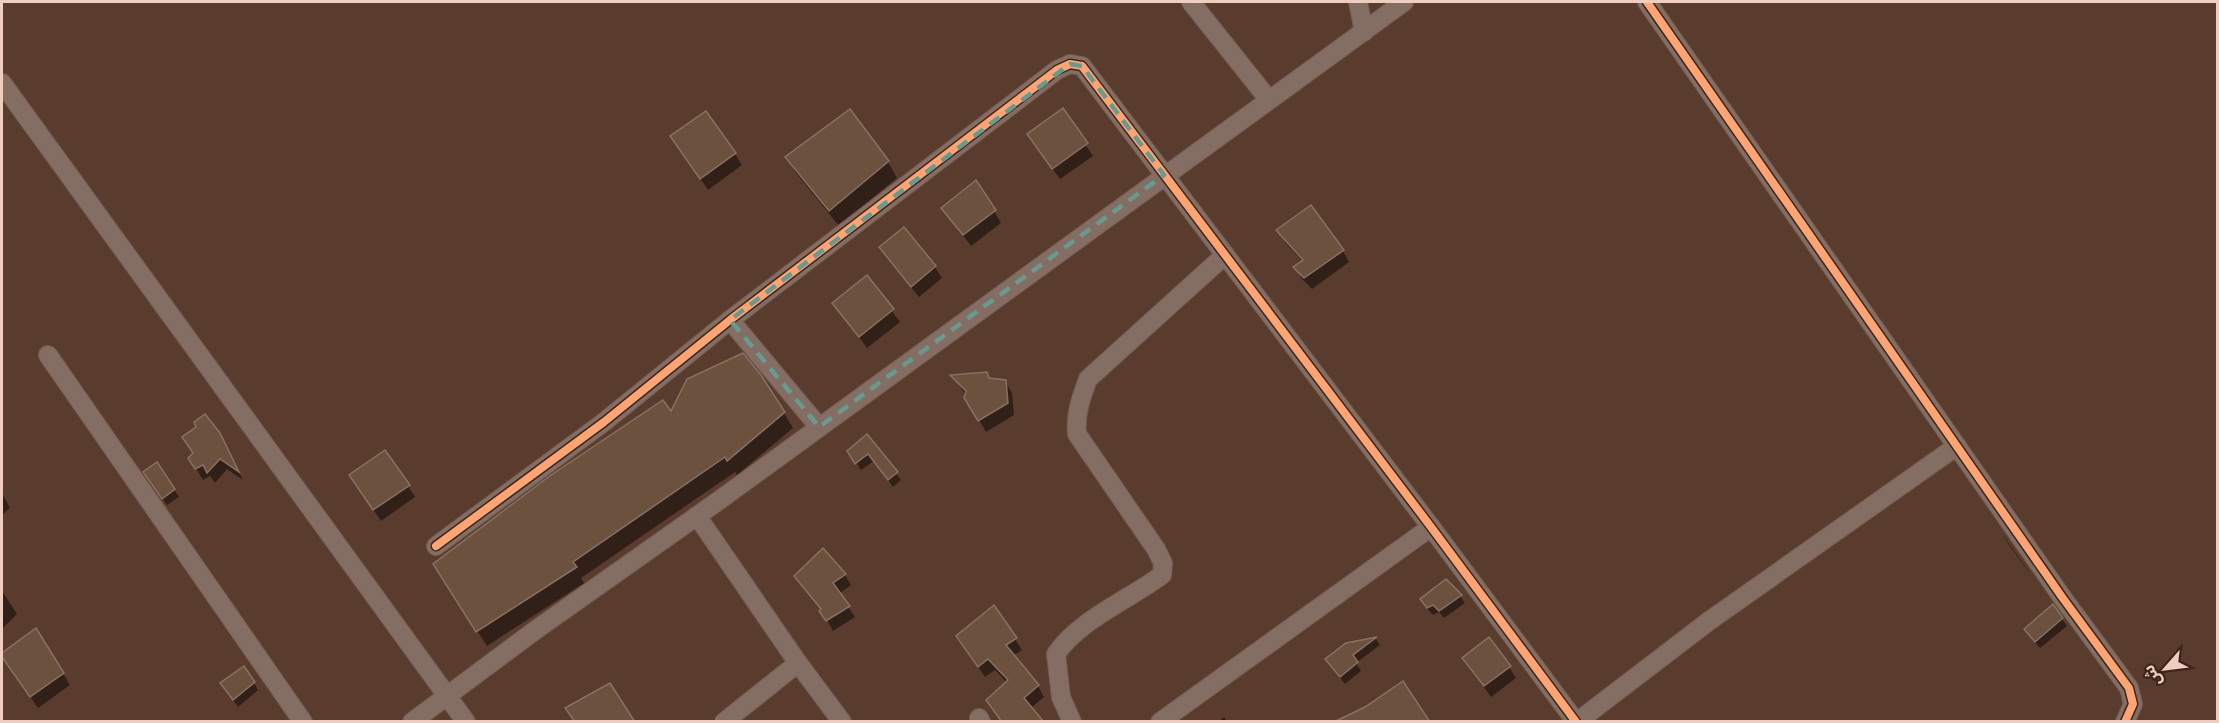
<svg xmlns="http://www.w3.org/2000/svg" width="2219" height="723" font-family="'Roboto Serif','Noto Sans Arabic',serif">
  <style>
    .shadow { fill: #0007 }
    .building { fill: #6c523e; stroke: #887162; stroke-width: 1.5 }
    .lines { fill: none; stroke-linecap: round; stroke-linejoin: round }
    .street-casing { stroke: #755b4f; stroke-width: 20 }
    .street { stroke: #846e64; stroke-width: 18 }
    .cycleway-casing { stroke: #3e251b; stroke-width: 11 }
    .cycleway { stroke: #fda474; stroke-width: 8 }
    .marked { fill: none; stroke: #69998f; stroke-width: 4.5; stroke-dasharray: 12 8; stroke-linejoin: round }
  </style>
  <rect width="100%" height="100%" fill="#5a3c2e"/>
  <g class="shadow">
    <polygon points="1062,110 1093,156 1060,179 1036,146"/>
    <polygon points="850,112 888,162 897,178 839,226 796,173 787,158"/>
    <polygon points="672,137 735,154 742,165 708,190"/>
    <polygon points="976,182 1001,223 971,246 943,208"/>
    <polygon points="1278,230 1343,251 1349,262 1312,289 1302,279 1295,267 1303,262 1285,242"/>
    <polygon points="881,248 935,267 942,278 919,297 888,259"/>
    <polygon points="867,277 900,322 867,348 834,303"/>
    <polygon points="953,377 1005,381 1012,393 1014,415 986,432 966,397 966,395"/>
    <polygon points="784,413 793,428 737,475 735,472 581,578 584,583 487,646 444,580 671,414"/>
    <polygon points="198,427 226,446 243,480 227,469 215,483 210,476 203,480 190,458 194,454"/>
    <polygon points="867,437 901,480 893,487 874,461 861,470 849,451"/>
    <polygon points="156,464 179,497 167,505 149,480"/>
    <polygon points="408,486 415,497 381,521 358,487"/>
    <polygon points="2,493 10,508 2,515"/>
    <polygon points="2003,535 2027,569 2030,574 2007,542"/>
    <polygon points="845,575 851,585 839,594 855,617 833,631 822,611 796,576"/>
    <polygon points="2,591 17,614 2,629"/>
    <polygon points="1460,596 1465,603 1444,618 1439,612 1433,615 1426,607"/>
    <polygon points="2062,619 2067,626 2040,648 2031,637"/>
    <polygon points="36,630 70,685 38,708 2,655"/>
    <polygon points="958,637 1015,639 1022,650 1013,656 1038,686 1044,697 1031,708 995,670 985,677"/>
    <polygon points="1376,639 1380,645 1356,663 1361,671 1345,684 1327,660 1347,644"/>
    <polygon points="1464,659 1509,667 1516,678 1491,697"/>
    <polygon points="254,683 258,690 238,707 227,691"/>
    <polygon points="1224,717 1227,722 1218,722"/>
  </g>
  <g class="building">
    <polygon points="1063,108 1088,143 1052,169 1027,134"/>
    <polygon points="850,109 889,161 829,211 785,157"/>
    <polygon points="706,111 736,153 700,179 670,136"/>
    <polygon points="976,180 996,210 963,235 941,208"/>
    <polygon points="1311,205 1344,250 1304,278 1293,267 1303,260 1276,230"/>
    <polygon points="904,227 936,266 911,287 879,247"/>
    <polygon points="867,275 894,309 859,337 832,303"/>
    <polygon points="743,353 761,375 785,412 727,461 725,457 573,562 577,567 476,632 433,564 551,475 663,400 671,411 687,379"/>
    <polygon points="987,372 989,378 1006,380 1008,403 978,421 964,398 966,391 950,375"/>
    <polygon points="205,414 220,433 239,472 220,459 207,473 203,465 195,469 188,458 193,453 182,437 196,427 194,422"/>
    <polygon points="867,434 898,472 888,480 868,454 855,464 847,451"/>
    <polygon points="385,450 410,485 373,510 349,475"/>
    <polygon points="157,462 175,489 162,499 143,472"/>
    <polygon points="823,548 846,574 833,583 850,606 826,621 819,611 821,609 794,576"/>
    <polygon points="1446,579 1462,595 1439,611 1433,605 1427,608 1420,599"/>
    <polygon points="2053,604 2063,618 2035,642 2024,629"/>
    <polygon points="994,605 1017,638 1006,645 1039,685 1024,698 1044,722 1002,722 986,700 1008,680 988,659 978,667 956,636"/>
    <polygon points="36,628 64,673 30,697 2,657 2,653"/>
    <polygon points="1377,637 1353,655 1358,662 1340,677 1325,659 1346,643"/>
    <polygon points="1489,637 1511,666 1484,686 1462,658"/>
    <polygon points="244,666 255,682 233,700 220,683"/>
    <polygon points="1403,681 1430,722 1334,722 1365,707"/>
    <polygon points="610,683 635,722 575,722 565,708"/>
  </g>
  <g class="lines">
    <g class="street-casing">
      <g id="street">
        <polyline points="1191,2 1269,100"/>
        <polyline points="1358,2 1364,32"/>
        <polyline points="1647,2 2062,597 2129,688 2133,704 2125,722"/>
        <polyline points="2,83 466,722"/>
        <polyline points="730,320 819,427"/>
        <polyline points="48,355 303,722"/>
        <polyline points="697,516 798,663 842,722"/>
        <polyline points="436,546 604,422 730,320 1057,70 1070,64 1082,66 1431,527 1576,722"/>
        <polyline points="979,718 981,722"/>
        <polyline points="412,722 537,629 721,499 1404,2"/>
        <polyline points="724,722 798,663"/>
        <path d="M1072,722L1061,697L1056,654C1079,620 1128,600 1162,575L1163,563L1156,549L1077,434C1075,414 1081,398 1088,379L1225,255"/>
        <polyline points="1160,722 1431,527"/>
        <polyline points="1577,722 1709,621 1957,446"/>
      </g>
    </g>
    <use href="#street" class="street"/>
    <g class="cycleway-casing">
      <g id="cycleway">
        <polyline points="1647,2 2062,597 2129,688 2133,704 2125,722"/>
        <polyline points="436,546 604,422 730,320 1057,70 1070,64 1082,66 1431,527 1576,722"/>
      </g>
    </g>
    <use href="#cycleway" class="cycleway"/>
  </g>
  <path class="marked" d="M1070,64L1082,66L1164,175L819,427L730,320Z"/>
  <rect width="2219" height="723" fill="none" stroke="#efcdc0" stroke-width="6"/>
  <g transform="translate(2165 669) rotate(242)" stroke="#3e251b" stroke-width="4.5" paint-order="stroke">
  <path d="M0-4.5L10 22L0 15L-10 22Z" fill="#efcdc0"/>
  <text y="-9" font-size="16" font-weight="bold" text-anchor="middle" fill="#efcdc0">ش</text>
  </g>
</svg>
